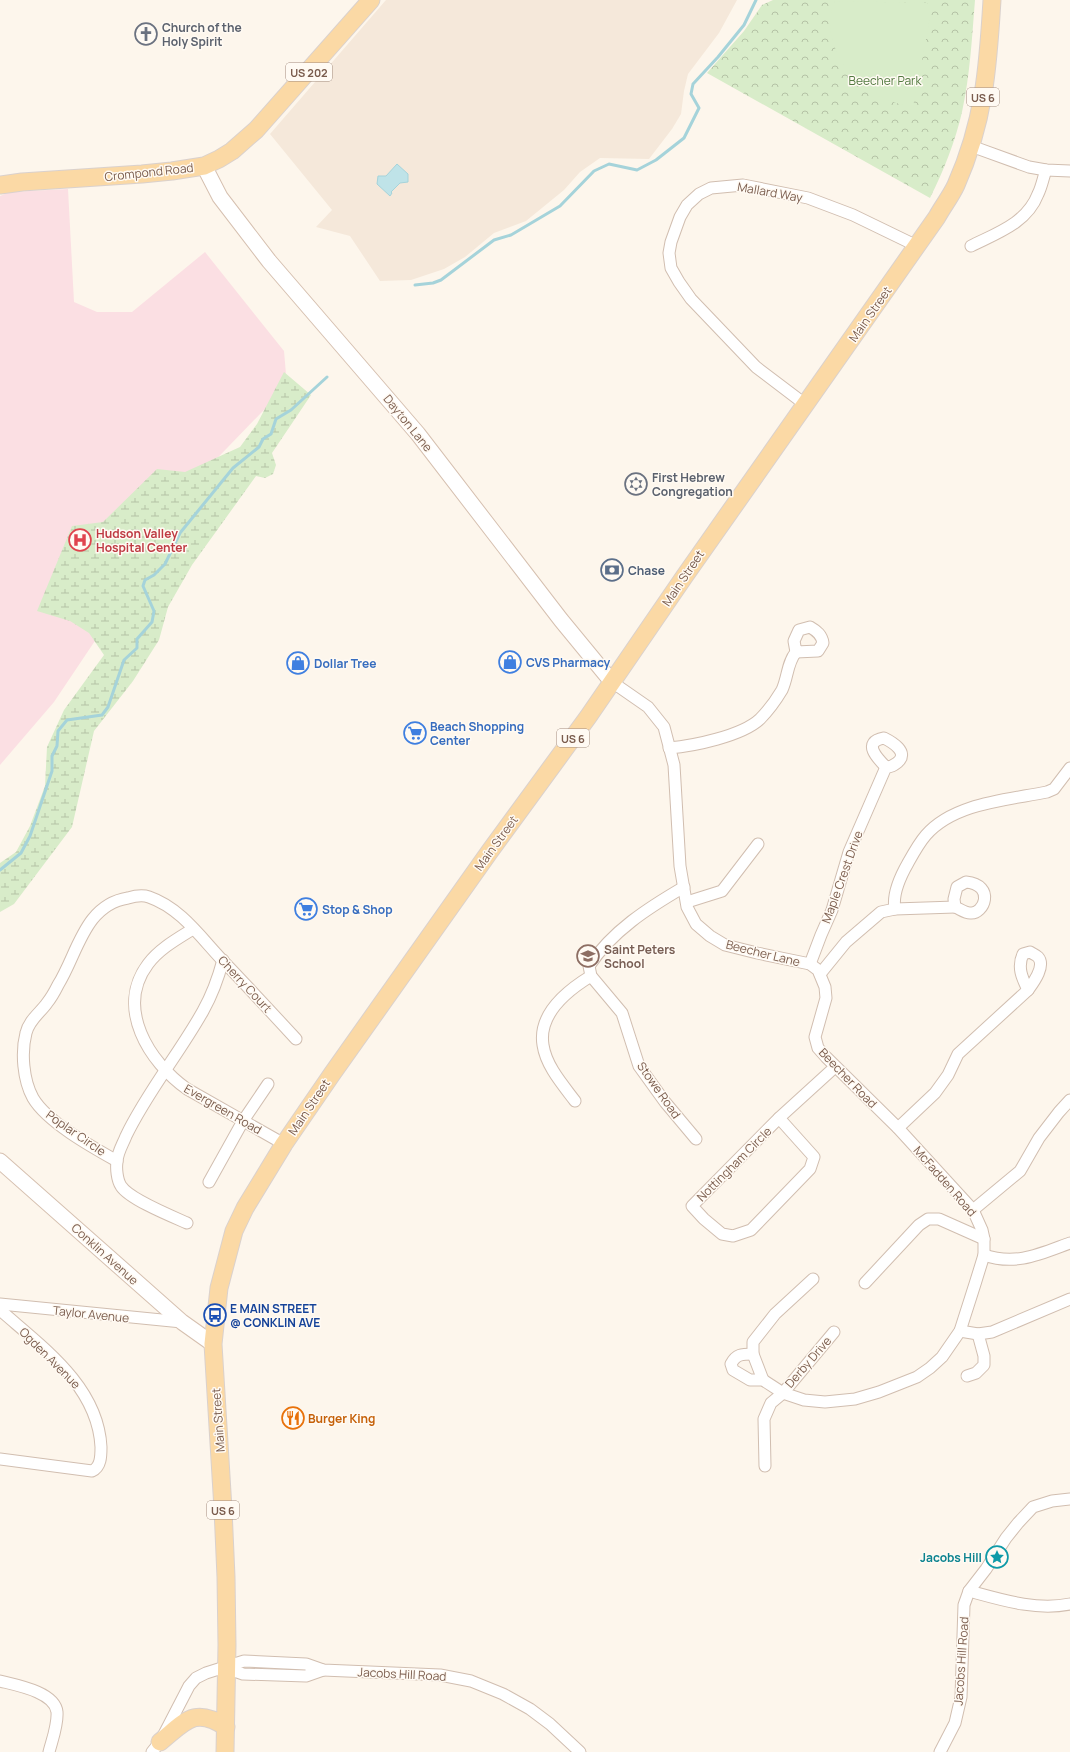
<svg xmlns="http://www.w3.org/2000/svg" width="1070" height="1752" font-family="Manrope,sans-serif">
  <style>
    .residential { fill: #f5e8da }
    .medical { fill: #fbdfe3 }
    .wetland { fill: url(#wetland-marsh) }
    .park { fill: url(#park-crowns) }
    .pitch { fill: #d8ecc9 }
    .water { fill: #bfe3e8; stroke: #a5d3da }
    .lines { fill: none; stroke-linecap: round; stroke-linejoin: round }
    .stream { stroke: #a5d3da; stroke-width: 3 }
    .street-casing { stroke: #d1beb0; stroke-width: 13 }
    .secondary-casing { stroke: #d6c0b0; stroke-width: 17 }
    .primary-casing { stroke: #dad1cd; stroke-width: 19 }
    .street { stroke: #fff; stroke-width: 11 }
    .secondary { stroke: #fff; stroke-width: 15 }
    .primary { stroke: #fbd9a5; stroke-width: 17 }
    .labels { text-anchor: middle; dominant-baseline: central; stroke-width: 3; stroke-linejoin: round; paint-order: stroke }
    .shield { fill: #fffaf3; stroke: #a28b7f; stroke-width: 1 }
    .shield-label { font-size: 11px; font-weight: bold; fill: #7a5c4d }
    .worship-label { font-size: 12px; font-weight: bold; fill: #5b616d; stroke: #fffaf3; text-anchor: start }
    .park-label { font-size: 12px; fill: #537a41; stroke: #fffaf3 }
    .street-label { font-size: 12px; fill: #7a5c4d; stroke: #fffaf3 }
    .health-label { font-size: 12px; font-weight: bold; fill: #be3a42; stroke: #fffaf3; text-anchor: start }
    .service-label { font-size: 12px; font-weight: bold; fill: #4e5e75; stroke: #fffaf3; text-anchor: start }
    .shop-label { font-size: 12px; font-weight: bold; fill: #366cbe; stroke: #fffaf3; text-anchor: start }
    .education-label { font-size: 12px; font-weight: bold; fill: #785e54; stroke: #fffaf3; text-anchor: start }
    .transit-label { font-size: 12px; font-weight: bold; fill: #164399; stroke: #fffaf3; text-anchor: start }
    .food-label { font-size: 12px; font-weight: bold; fill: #c56008; stroke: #fffaf3; text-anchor: start }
    .culture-label { font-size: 12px; font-weight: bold; fill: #0d838f; stroke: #fffaf3; text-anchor: end }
  </style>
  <defs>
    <pattern id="wetland-marsh" width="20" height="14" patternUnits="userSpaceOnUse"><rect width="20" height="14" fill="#d8ecc9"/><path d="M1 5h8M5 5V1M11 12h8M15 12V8" fill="none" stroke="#b4c2a5"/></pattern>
    <pattern id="park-crowns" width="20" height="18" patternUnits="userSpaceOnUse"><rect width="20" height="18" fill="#d8ecc9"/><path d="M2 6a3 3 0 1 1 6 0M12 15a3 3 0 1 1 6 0" fill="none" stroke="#b4c2a5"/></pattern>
  </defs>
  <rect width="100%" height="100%" fill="#fdf6ec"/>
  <polygon class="residential" points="386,0 737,0 719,33 688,74 684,91 681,114 672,129 649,159 600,158 580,172 564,190 526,221 494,233 465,257 444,269 411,280 380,281 350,236 316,227 332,210 270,134"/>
  <polygon class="medical" points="68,189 74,302 97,312 132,312 205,252 284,351 287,386 200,476 119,605 54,702 0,765 0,196 10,192"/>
  <polygon class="wetland" points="284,372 311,395 272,453 276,465 273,474 265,478 256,476 192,565 168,607 159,640 133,681 94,731 72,827 14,904 0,912 0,863 16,852 30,826 45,786 47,747 64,710 104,655 89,633 70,621 37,611 72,526 103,522 157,469 185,472 240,447 257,424"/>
  <path class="park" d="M773,0H975C972,37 970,76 962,112C955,142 944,170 930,198L707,73L744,31L762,5Z"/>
  <path class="pitch" d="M835,1L927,3L932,8L913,107C898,104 883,100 870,91C842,74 820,32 835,1Z"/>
  <polygon class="water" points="397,164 408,174 408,182 400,183 391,192 392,193 390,196 377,184 378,176 386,176"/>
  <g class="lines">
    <g class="stream">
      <polyline points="415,285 433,283 441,280 494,240 511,235 560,206 594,171 609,164 637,170 656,160 684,138 699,108 691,94 693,84 718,57 744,25 756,0"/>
      <polyline points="0,870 21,853 30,836 52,771 52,756 57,746 58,731 67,720 102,715 108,707 124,660 137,648 137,639 152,622 154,611 143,586 145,580 154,575 165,564 180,533 233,468 259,447 263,439 271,434 276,419 291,410 327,377"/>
    </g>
    <g class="street-casing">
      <g id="street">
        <polyline points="971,146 1029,167 1046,170 1070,171"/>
        <path d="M971,246C997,233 1027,223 1038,194C1042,186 1043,178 1046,170"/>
        <polyline points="806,405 756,367 691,299 679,282 671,268 669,253 671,242 680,217 687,205 699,194 711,188 743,185 808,198 853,215 917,246"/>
        <path d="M810,627C817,631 822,635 823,643L818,651L796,652L794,641L799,630Z"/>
        <path d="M612,682L648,707L664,727L674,765L680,866L687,907L696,924L710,936L725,945L757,953L810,964L818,970L825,987L826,998L815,1037L818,1048L826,1057L898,1128L973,1210L982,1230L984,1239V1255L975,1284L960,1331L942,1357L930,1368L917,1377L879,1392L855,1399L825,1402L804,1400L783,1393L763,1380H750L733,1370L731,1364C736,1354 742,1354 753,1354"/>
        <path d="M884,738C892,742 909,752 898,762C894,765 892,767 886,767C878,759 861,742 884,738Z"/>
        <path d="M669,748C693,746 742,736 760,719C768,711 776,700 782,690C788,677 787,663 796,652"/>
        <path d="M966,882C996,885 984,915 970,913C965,913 960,909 955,907L954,899L957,887Z"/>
        <path d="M684,887C648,908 612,931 589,966L591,976L622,1013L639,1066L665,1102L696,1139"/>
        <polyline points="687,902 722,891 758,844"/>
        <path d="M895,909C892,894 900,877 908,863C913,854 919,843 926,835C954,803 1007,800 1047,792L1054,789L1070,768"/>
        <path d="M193,929C177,939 159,949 148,964C115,1008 149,1062 187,1089L284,1144"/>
        <path d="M1030,952C1033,954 1036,955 1038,957C1046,966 1033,983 1028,990C1022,978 1017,967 1023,954Z"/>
        <polyline points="810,964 821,935 832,910 849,852 886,767"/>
        <polyline points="820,974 846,942 881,912 895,909 955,907"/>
        <path d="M575,1101C563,1085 546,1066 543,1045C538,1014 568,990 591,976"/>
        <polygon points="779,1118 814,1157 810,1169 751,1230 733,1236 722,1234 704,1219 692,1206"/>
        <polyline points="779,1118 835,1067"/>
        <polyline points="898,1128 935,1093 948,1075 958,1054 1028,990"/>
        <path d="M117,1161C92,1147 47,1122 33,1098C23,1080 21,1052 26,1033C29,1020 40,1013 47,1003C51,998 55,991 58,985C78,953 84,905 128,898C135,896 143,895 149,897C181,908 201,938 224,962C248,987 272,1013 296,1039"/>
        <polyline points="209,1182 243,1121 268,1084"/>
        <polyline points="973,1210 1020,1171 1039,1138 1059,1112 1070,1100"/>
        <path d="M187,1223C171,1216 129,1199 121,1186C117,1180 116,1168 117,1162C117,1153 123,1144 126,1136C147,1092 179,1054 203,1011C212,995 218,979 223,960"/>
        <path d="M984,1255C1016,1266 1040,1254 1070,1243"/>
        <polyline points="865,1283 919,1225 928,1219 939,1219 984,1239"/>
        <polyline points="0,1304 182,1322"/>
        <path d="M0,1310C42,1347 98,1386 101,1447C101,1456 101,1467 92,1471L0,1459"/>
        <polyline points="960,1331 978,1334 992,1332 1070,1299"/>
        <polyline points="967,1376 976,1373 984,1365 984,1356 978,1334"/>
        <polyline points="763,1380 753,1354 753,1342 775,1314 813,1279"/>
        <polyline points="765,1466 764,1419 771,1403 783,1393 834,1332"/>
        <path d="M969,1591C1002,1600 1037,1611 1070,1604"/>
        <polyline points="226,1668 243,1674 306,1676 323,1670"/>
        <path d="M0,1681C16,1685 55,1692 57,1712C58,1725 52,1740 49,1752"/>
        <polyline points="152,1752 160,1742 189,1686 196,1678 206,1673 244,1661 306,1664 323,1670 440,1675 471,1681 503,1694 530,1709 550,1724 580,1752"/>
        <polyline points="940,1752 955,1723 961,1697 964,1605 969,1591 986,1569 1006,1538 1018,1523 1033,1507 1052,1501 1070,1499"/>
      </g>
    </g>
    <g class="secondary-casing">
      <g id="secondary">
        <polyline points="204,166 220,197 269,261 418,434 561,620 612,682"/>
        <polyline points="0,1161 182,1322 213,1344"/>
      </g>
    </g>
    <g class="primary-casing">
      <g id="primary">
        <polyline points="0,185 22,182 142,174 172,171 204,166 219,159 232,151 256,130 371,0"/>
        <path d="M160,1742C185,1722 194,1706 226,1727"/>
        <path d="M225,1752L227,1645L226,1577L223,1509L213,1344L219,1288L234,1231L245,1208L284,1144L332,1074L490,851L588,717L684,577L937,217C943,206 951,196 956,185C984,122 988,68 992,0"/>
      </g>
    </g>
    <use href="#street" class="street"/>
    <use href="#secondary" class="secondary"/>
    <use href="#primary" class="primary"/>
  </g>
  <defs>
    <g id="church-ring" transform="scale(1.15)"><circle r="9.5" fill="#fffaf3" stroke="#6b7280" stroke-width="1.5"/><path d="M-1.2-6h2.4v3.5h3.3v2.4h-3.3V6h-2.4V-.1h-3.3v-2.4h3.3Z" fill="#6b7280"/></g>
    <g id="synagogue-ring" transform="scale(1.15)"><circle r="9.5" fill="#fffaf3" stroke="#6b7280" stroke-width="1.5"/><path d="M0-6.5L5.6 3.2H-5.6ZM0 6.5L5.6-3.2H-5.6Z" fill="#6b7280"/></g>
    <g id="hospital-ring" transform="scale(1.15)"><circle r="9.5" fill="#fffaf3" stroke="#e0444e" stroke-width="1.5"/><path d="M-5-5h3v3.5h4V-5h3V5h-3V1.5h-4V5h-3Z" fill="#e0444e"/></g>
    <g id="bank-ring" transform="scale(1.15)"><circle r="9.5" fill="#fffaf3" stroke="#5c6f8a" stroke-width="1.5"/><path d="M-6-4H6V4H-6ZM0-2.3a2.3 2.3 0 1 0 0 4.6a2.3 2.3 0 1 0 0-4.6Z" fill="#5c6f8a"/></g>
    <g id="shop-ring" transform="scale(1.15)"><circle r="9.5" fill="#fffaf3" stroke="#3f7fe0" stroke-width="1.5"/><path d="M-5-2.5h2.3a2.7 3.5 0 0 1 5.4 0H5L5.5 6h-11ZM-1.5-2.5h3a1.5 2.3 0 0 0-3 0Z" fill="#3f7fe0"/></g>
    <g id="supermarket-ring" transform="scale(1.15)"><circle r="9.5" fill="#fffaf3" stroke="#3f7fe0" stroke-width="1.5"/><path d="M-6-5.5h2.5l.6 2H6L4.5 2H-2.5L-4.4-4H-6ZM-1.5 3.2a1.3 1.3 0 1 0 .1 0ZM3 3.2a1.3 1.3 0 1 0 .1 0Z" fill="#3f7fe0"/></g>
    <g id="school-ring" transform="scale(1.15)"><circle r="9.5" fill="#fffaf3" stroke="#8d6e63" stroke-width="1.5"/><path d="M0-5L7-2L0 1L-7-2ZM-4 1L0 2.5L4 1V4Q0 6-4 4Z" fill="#8d6e63"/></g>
    <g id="bus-ring" transform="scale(1.15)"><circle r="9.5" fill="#fffaf3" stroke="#1a4fb4" stroke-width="1.5"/><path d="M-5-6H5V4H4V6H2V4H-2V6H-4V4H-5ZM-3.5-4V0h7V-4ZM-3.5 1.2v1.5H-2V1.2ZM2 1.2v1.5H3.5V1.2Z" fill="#1a4fb4"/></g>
    <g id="restaurant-ring" transform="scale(1.15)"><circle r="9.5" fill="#fffaf3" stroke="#e8710a" stroke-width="1.5"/><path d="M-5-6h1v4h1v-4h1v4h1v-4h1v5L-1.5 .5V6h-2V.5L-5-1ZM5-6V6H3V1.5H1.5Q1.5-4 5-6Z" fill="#e8710a"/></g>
    <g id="sight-ring" transform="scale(1.15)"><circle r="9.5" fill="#fffaf3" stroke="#0f9aa8" stroke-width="1.5"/><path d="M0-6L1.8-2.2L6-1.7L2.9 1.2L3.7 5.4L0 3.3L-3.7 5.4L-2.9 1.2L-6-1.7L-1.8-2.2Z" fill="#0f9aa8"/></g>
  </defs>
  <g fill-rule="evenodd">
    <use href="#church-ring" x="146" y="34"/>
    <use href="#synagogue-ring" x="636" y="484"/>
    <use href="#hospital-ring" x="80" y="540"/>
    <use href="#bank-ring" x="612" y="570"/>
    <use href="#shop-ring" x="510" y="662"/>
    <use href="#shop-ring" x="298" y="663"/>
    <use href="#supermarket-ring" x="415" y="733"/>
    <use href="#supermarket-ring" x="306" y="909"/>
    <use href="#school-ring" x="588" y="956"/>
    <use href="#bus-ring" x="215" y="1315"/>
    <use href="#restaurant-ring" x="293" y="1418"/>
    <use href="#sight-ring" x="997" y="1557"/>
  </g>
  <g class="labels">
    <g class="shield">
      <rect x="286" y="63" width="46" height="18" rx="3"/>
      <rect x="967" y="88" width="32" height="18" rx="3"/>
      <rect x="557" y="729" width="32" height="18" rx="3"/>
      <rect x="207" y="1501" width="32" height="18" rx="3"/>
    </g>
    <g class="shield-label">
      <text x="309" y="72">US 202</text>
      <text x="983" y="97">US 6</text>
      <text x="573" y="738">US 6</text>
      <text x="223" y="1510">US 6</text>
    </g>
    <g class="worship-label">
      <text x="162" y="27">Church of the<tspan x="162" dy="14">Holy Spirit</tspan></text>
      <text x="652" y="477">First Hebrew<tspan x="652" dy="14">Congregation</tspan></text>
    </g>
    <g class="park-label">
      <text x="885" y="80">Beecher Park</text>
    </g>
    <g class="street-label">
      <text transform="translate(149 172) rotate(-6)">Crompond Road</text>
      <text transform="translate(770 192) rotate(10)">Mallard Way</text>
      <text transform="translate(870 314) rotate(-55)">Main Street</text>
      <text transform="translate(408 423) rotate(51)">Dayton Lane</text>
      <text transform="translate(683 578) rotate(-56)">Main Street</text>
      <text transform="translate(496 843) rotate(-54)">Main Street</text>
      <text transform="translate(842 877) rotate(-70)">Maple Crest Drive</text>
      <text transform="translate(763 953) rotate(14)">Beecher Lane</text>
      <text transform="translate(245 984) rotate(47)">Cherry Court</text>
      <text transform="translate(848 1078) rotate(46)">Beecher Road</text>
      <text transform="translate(659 1090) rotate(55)">Stowe Road</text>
      <text transform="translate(309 1107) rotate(-56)">Main Street</text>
      <text transform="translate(223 1109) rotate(30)">Evergreen Road</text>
      <text transform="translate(76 1133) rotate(35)">Poplar Circle</text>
      <text transform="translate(734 1164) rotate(-45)">Nottingham Circle</text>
      <text transform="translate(945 1181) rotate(49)">McFadden Road</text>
      <text transform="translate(105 1254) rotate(42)">Conklin Avenue</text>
      <text transform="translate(91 1314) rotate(6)">Taylor Avenue</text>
      <text transform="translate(50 1358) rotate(45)">Ogden Avenue</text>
      <text transform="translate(808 1362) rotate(-49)">Derby Drive</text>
      <text transform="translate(218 1420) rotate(-94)">Main Street</text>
      <text transform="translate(961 1661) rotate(-86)">Jacobs Hill Road</text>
      <text transform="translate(402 1674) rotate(3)">Jacobs Hill Road</text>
    </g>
    <g class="health-label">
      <text x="96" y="533">Hudson Valley<tspan x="96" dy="14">Hospital Center</tspan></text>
    </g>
    <g class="service-label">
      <text x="628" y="570">Chase</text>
    </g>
    <g class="shop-label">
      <text x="526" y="662">CVS Pharmacy</text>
      <text x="314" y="663">Dollar Tree</text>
      <text x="430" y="726">Beach Shopping<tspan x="430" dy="14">Center</tspan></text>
      <text x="322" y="909">Stop &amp; Shop</text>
    </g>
    <g class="education-label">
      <text x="604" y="949">Saint Peters<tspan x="604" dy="14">School</tspan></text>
    </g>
    <g class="transit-label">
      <text x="230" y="1308">E MAIN STREET<tspan x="230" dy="14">@ CONKLIN AVE</tspan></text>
    </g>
    <g class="food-label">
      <text x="308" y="1418">Burger King</text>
    </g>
    <g class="culture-label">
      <text x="982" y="1557">Jacobs Hill</text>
    </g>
  </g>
</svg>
